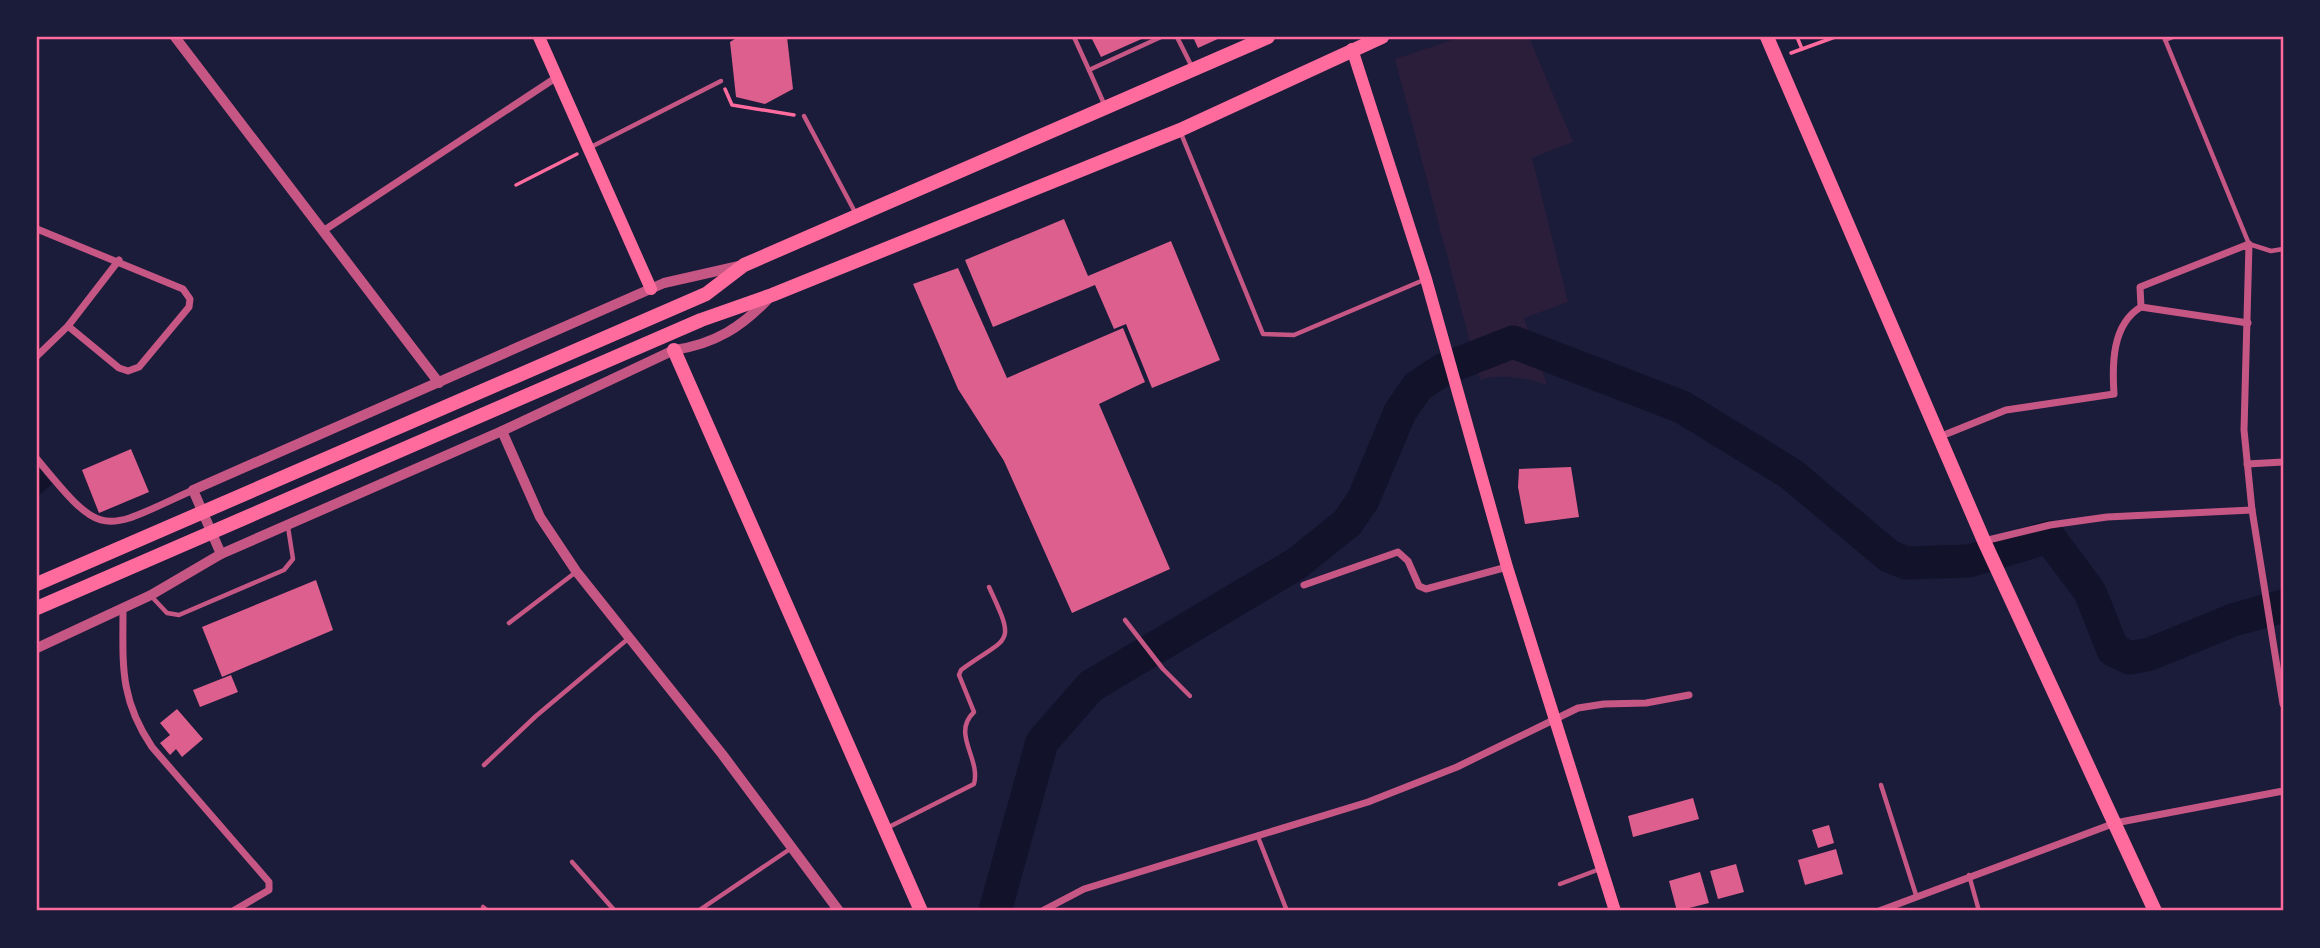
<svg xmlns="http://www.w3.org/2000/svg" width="2320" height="948" font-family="'Golos Text',sans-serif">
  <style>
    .green { fill: #2a1e3b }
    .water { fill: #12122b }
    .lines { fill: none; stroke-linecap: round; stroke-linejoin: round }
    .river { stroke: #12122b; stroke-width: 33 }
    .building { fill: #dd5f8e }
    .path { stroke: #ff6b9d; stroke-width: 3.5 }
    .service { stroke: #c65784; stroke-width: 4.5 }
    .minor { stroke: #c65784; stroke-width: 7 }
    .tertiary { stroke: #c65784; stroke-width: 10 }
    .secondary { stroke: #ff6b9d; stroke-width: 12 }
    .primary { stroke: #ff6b9d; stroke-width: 14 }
    .neatline { fill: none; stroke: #ff6b9d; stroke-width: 2.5 }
  </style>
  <rect width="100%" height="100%" fill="#1b1b3a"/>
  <path class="green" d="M1461,37H1529L1573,142L1532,158L1568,302L1524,318L1547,385C1527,378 1500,373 1480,380L1395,59Z"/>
  <polygon class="water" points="38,467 52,484 37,497 37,468"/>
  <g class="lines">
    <polyline class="river" points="995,911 1042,742 1091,686 1296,564 1347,523 1363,500 1400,412 1418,386 1444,369 1513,342 1682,407 1791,474 1889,556 1906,563 1969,561 2049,537 2090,592 2113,650 2130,658 2150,654 2233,620 2283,606"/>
  </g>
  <g class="building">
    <polygon points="738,37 787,37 793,89 765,104 736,97 730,42"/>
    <polygon points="1091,37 1146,37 1101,57"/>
    <polygon points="1193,37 1222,37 1198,48"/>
    <polygon points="1064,219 1088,276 1171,241 1220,360 1152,388 1126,324 1114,329 1095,285 993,327 965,260"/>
    <polygon points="958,268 1007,378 1123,328 1145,382 1099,404 1170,569 1072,613 1004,461 958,389 913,284"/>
    <polygon points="131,449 149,492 99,513 82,470"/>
    <polygon points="1571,467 1579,517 1525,524 1518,487 1519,469"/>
    <polygon points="316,580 333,630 222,677 202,627"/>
    <polygon points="231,675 238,692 200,707 193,690"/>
    <polygon points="177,709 203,739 182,757 176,749 170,755 160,743 170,735 160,723"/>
    <polygon points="1693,798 1699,819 1633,837 1628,816"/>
    <polygon points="1829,825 1834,843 1818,848 1812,830"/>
    <polygon points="1836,849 1843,874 1805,885 1798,860"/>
    <polygon points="1736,864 1744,892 1718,899 1710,871"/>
    <polygon points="1700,872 1709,903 1677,911 1669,881"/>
  </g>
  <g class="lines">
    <g class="path">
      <polyline points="1797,37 1802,49"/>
      <polyline points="1791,53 1835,37"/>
      <polyline points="725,89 732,105 794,115"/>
      <polyline points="516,185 577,154"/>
    </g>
    <g class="service">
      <polyline points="1074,37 1089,70"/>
      <polyline points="1177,37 1192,67"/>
      <polyline points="2164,37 2249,244 2271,251 2283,249"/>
      <polyline points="2165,40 2173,37"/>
      <polyline points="1105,106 1089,70 1161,37"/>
      <polyline points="804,116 856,214"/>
      <polyline points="1180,131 1263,334 1294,335 1426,279"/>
      <polyline points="589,148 721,81"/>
      <polyline points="152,597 167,613 179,615 284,570 293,559 288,527"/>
      <polyline points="1125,620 1163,669 1190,696"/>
      <polyline points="509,623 576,572"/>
      <polyline points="484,765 536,716 629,638"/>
      <polyline points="1881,785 1916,895"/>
      <path d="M887,828L974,784C981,758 951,734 974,712L959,675L961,670C1009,635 1017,647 989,587"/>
      <polyline points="1258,837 1287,911"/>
      <polyline points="572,862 615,911"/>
      <polyline points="1969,875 1979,911"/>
      <polyline points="1560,884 1600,869"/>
      <polyline points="483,907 488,911"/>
      <polyline points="698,911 790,849"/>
    </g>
    <g class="minor">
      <polyline points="37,229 183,289 190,299 189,307 139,367 128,371 119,368 68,326"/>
      <polyline points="323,231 557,77"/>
      <polyline points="2141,307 2248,323"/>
      <polyline points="37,356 68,326 119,260"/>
      <path d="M1939,437L2006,410L2114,394C2112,364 2112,324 2141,307L2140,287L2249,244L2244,430L2252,510L2283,704"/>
      <path d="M37,459C104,541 101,532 193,490"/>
      <polyline points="2247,464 2283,462"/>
      <polyline points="1984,541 2050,525 2107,517 2252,510"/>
      <polyline points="1304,585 1398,552 1408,561 1419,586 1426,589 1507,567"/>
      <path d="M123,609C123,664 119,698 152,747L269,882V890L233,911"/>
      <polyline points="1042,911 1084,889 1368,802 1457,767 1578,708 1604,704 1646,703 1689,695"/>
      <polyline points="1879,911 2115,823 2283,791"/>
    </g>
    <g class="tertiary">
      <polyline points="175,37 439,383"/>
      <polyline points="502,431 540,517 576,571 722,754 839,911"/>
      <polyline points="221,554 193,490 664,283 739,266"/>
      <path d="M37,648L151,595L221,554L502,431L674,350C715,344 742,327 770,297"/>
    </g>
    <g class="secondary">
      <polyline points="539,37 651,289"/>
      <polyline points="1352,49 1426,279 1507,567 1615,911"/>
    </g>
    <g class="primary">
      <polyline points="1767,37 1984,541 2155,911"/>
      <polyline points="674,350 921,911"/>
      <polyline points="37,584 706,294 744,265 1268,37"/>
      <polyline points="37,608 701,320 772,295 1180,130 1382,37"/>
    </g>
  </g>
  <rect width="2320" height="948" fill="none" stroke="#1b1b3a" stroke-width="77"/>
  <rect x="38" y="38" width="2244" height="871" class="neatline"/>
</svg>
